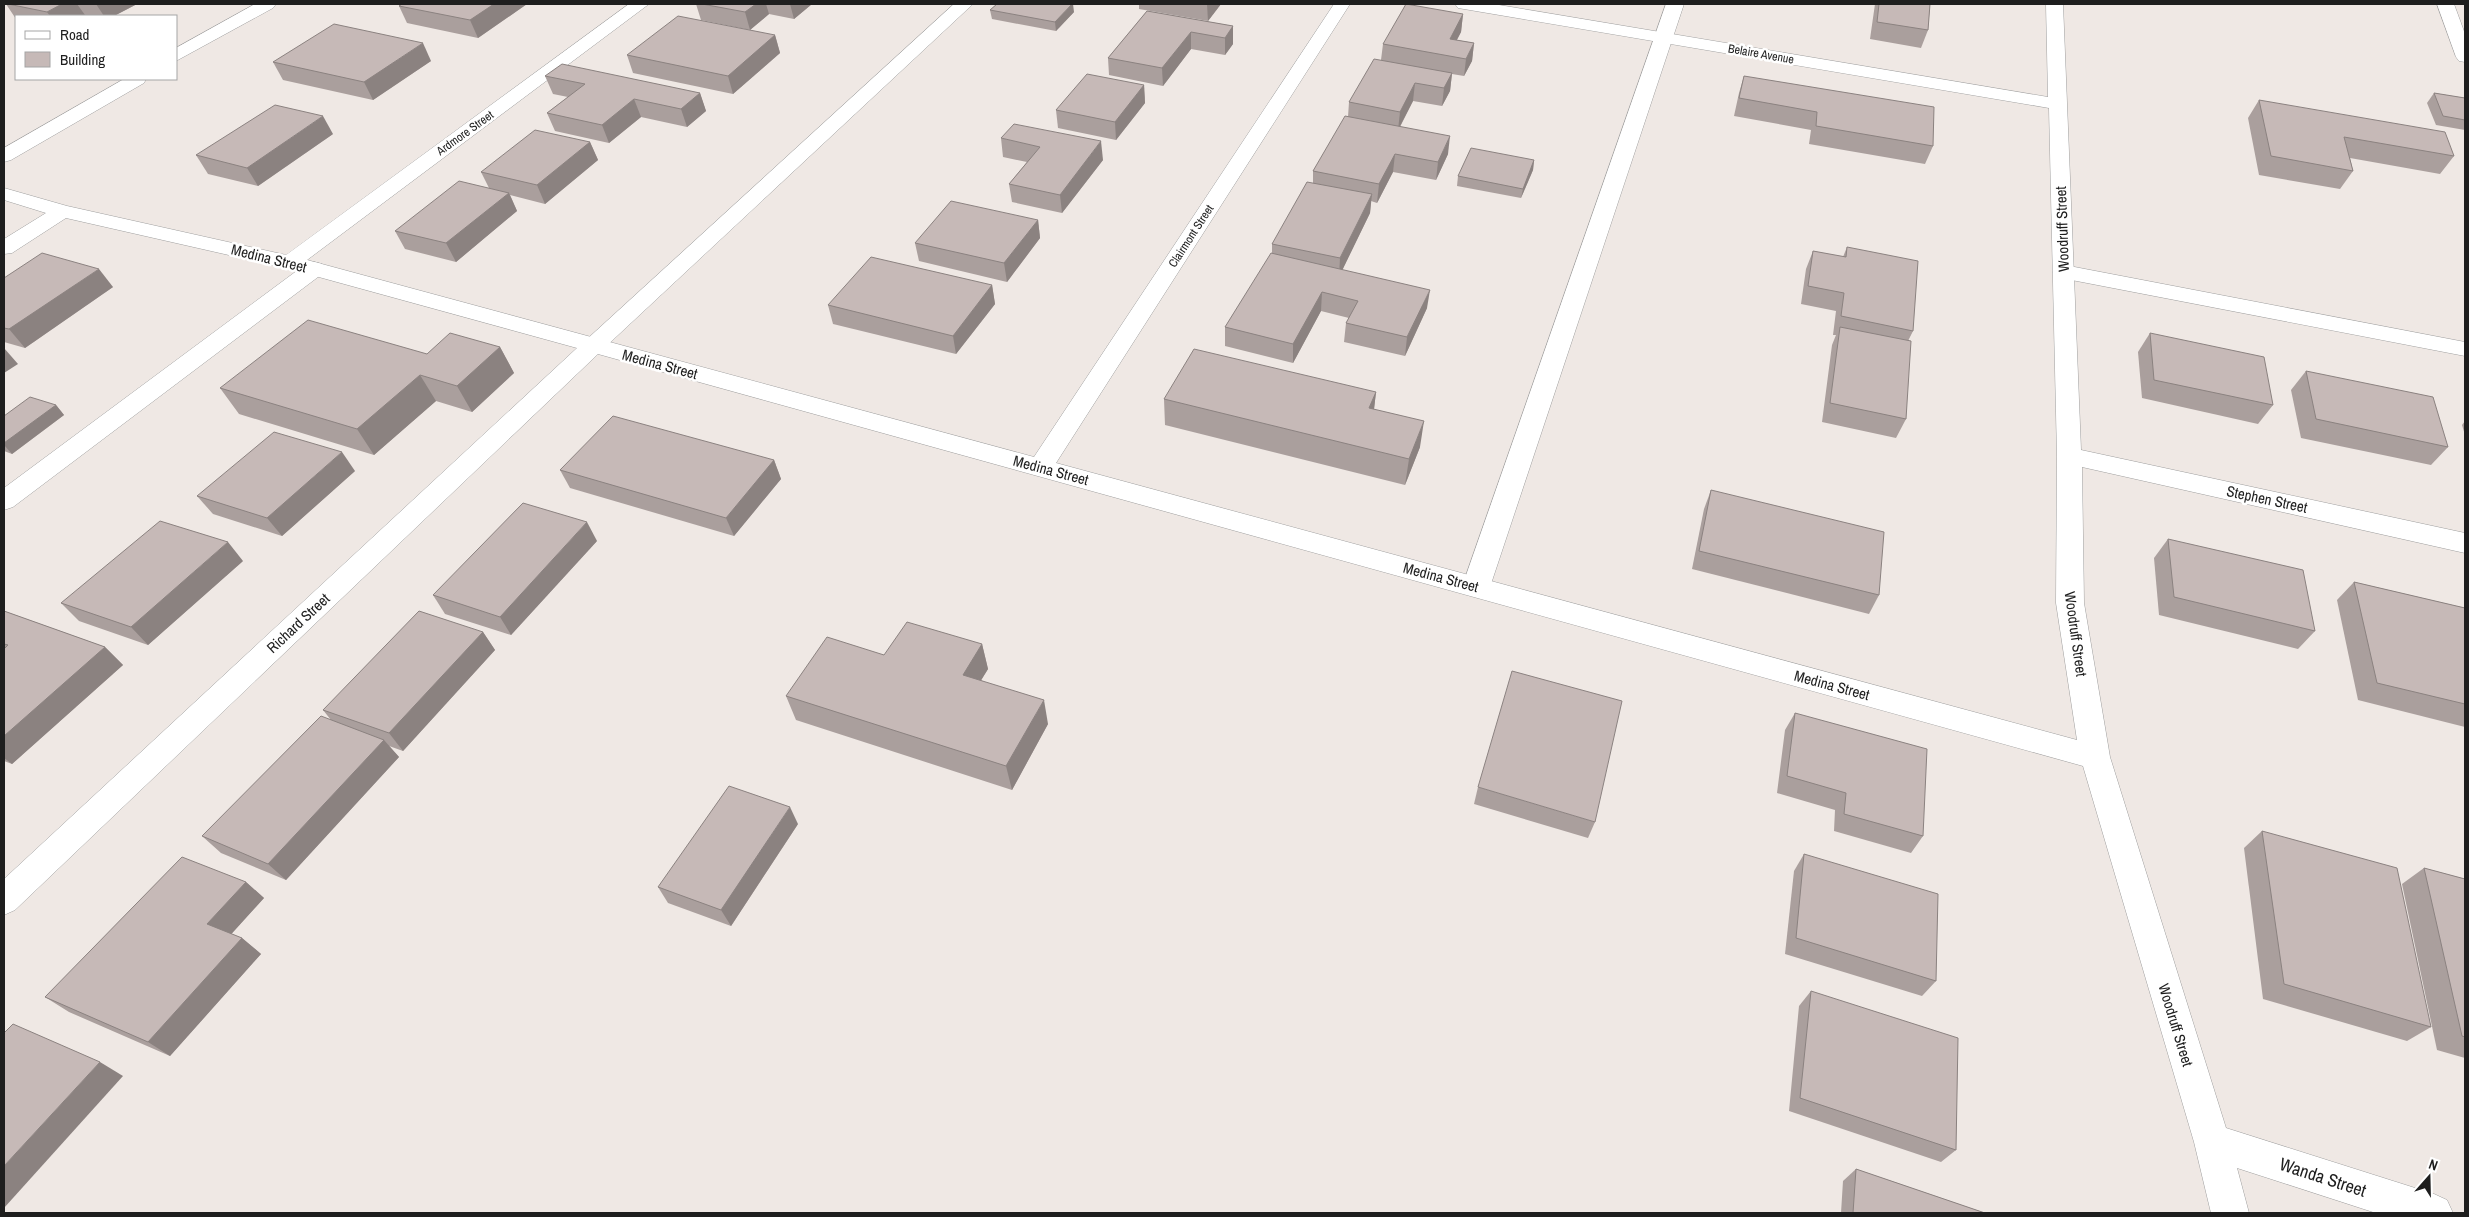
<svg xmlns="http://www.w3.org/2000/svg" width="2469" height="1217" font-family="'Archivo Narrow',sans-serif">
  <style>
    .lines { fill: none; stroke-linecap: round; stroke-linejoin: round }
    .lane-casing { stroke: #9f9f9f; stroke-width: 1 }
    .street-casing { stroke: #9f9f9f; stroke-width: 1 }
    .lane { fill: #fff; fill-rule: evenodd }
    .street { fill: #fff; fill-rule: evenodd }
    .wall { fill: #aa9f9d }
    .shaded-wall { fill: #8b8280 }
    .building { fill: #c6b9b7; stroke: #8b8280 }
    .labels { text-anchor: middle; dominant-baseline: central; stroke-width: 5; stroke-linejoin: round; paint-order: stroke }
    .far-street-label { font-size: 12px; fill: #1e1e1e; stroke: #fff }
    .street-label { font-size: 15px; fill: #1e1e1e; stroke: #fff }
    .near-street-label { font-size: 18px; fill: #1e1e1e; stroke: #fff }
  </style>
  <rect width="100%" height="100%" fill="#efe8e4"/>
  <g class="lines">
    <g class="lane-casing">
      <g id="lane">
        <polygon points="255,4 276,4 273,8 176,61 176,48"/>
        <polygon points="954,4 973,4 601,351 593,353 585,351 581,346 585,341"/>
        <polygon points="1666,4 1684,4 1490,587 1486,594 1476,597 1466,594 1462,587"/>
        <polygon points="2437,4 2454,4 2465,34 2465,62 2459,61 2456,57"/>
        <polygon points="124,79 146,79 144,83 11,160 4,162 4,148"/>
        <polygon points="314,262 322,264 325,269 322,274 13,507 4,510 4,488 306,264"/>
        <polygon points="2064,265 2465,342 2465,356 2056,277 2053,272 2056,267"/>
      </g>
    </g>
    <g class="street-casing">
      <polygon id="street" points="629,4 649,4 307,260 1034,457 1334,4 1350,4 1056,463 2077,740 2056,603 2057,456 2049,108 1464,9 1458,8 1455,4 1493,4 2048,97 2046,4 2063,4 2081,450 2465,533 2465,553 2082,467 2084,603 2110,757 2226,1128 2434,1194 2447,1200 2453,1213 2376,1213 2237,1168 2249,1213 2211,1213 2194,1142 2083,766 598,354 15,910 4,915 4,879 577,348 286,268 66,218 12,253 4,254 4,239 46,213 4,200 4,188 67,206 286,255"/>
    </g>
    <use href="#lane" class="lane"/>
    <use href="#street" class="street"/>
  </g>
  <g class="wall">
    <polygon points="6,4 137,4 114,16 89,16 85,15 83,16 16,16 16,19"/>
    <polygon points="402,4 527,4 478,38 407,23 399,6"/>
    <polygon points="696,4 812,4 794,19 769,14 750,30 701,20"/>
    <polygon points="1139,4 1221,4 1208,21 1139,9"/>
    <polygon points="1875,4 1930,4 1928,30 1921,48 1870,39"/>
    <polygon points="990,10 1074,12 1056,31 992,19"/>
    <polygon points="1147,11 1233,26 1233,44 1225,55 1191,49 1163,86 1109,75 1108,58"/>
    <polygon points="1463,14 1461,32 1457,40 1474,43 1472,61 1464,76 1452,74 1450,91 1442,106 1413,101 1400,127 1448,154 1436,180 1393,172 1377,203 1371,201 1370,213 1342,270 1427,308 1405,356 1344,342 1346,323 1349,318 1321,311 1293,363 1225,346 1225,327 1272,253 1272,244 1313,183 1313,171 1348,117 1349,102 1381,60 1383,44"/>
    <polygon points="775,35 780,53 733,94 633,73 627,55"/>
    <polygon points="431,61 373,100 283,80 273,62"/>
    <polygon points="545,76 700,93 706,111 687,127 641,117 609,143 555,131 547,113 568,97 553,94"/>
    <polygon points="1744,76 1933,146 1925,164 1809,144 1811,130 1734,116 1739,93"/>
    <polygon points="1144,85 1145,103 1116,140 1058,128 1056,110"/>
    <polygon points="2434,93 2465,98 2465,130 2436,125 2427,103"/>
    <polygon points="2259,100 2454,156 2440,174 2350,158 2353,171 2340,189 2259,175 2248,118"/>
    <polygon points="333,134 258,186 208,174 196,155"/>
    <polygon points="1001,138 1103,160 1062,213 1012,202 1009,184 1027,162 1003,157"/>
    <polygon points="590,142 598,160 545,204 510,195 517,211 456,262 405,249 395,231 489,188 481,172"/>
    <polygon points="1534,160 1533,170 1521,198 1457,186 1458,176"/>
    <polygon points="1038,220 1040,238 1007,282 919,261 915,243"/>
    <polygon points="1847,247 1913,331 1908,341 1906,419 1896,438 1822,422 1832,345 1836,335 1833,335 1836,311 1801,304 1806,269 1813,251 1843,257"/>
    <polygon points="4,278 113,287 25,348 4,342"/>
    <polygon points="992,285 995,304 956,354 833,324 828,305"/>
    <polygon points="2150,333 2273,405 2258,424 2142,398 2138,352"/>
    <polygon points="500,347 514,373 472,412 436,401 374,455 239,414 220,388 427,354"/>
    <polygon points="2306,371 2448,447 2431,465 2301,438 2291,390"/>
    <polygon points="1376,392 1374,409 1420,447 1405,485 1165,425 1164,399"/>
    <polygon points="56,405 64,415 12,454 4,451 4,416"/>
    <polygon points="2465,421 2465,435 2462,425"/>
    <polygon points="774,460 781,479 734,536 570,488 560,470"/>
    <polygon points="355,471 282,536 213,514 197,496"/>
    <polygon points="1711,490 1879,595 1869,614 1692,569 1704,509"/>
    <polygon points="2168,539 2315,631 2298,649 2159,615 2154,558"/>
    <polygon points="597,541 511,635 445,614 433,595"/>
    <polygon points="243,561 148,645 79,621 61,603"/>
    <polygon points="2354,582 2465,608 2465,727 2358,700 2337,600"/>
    <polygon points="4,611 105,647 123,665 12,764 4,761"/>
    <polygon points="483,632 495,650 403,751 389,746 399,757 286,880 221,853 202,836 331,720 323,710"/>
    <polygon points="982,644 988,669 981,680 1048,724 1012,790 796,720 786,696 884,655"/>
    <polygon points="1795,713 1923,836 1911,853 1834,831 1835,810 1777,793 1785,730"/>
    <polygon points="1478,787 1595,822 1588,838 1474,804"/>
    <polygon points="798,824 731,926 668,903 658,887"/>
    <polygon points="2262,831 2431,1027 2407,1041 2263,999 2244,848"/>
    <polygon points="1804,854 1936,981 1922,996 1785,954 1794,871"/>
    <polygon points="2424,868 2465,879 2465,1058 2437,1050 2402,884"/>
    <polygon points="246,882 264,898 231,934 242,938 261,954 170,1056 69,1012 45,997"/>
    <polygon points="1811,991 1956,1150 1941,1162 1789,1111 1799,1006"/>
    <polygon points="1856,1169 1985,1213 1841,1213 1843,1181"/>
  </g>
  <g class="shaded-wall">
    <polygon points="62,4 77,4 85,15 83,16 50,16 47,12"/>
    <polygon points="96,4 137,4 114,16 104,16"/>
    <polygon points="494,4 527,4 478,38 470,20"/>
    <polygon points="756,4 766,4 769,14 750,30 745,12"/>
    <polygon points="790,4 812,4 794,19"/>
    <polygon points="1072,4 1073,4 1074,12 1056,31 1055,22"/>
    <polygon points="1207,4 1221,4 1208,21"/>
    <polygon points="1463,14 1461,32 1448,56 1450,39"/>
    <polygon points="1233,26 1233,44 1225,55 1225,38"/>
    <polygon points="1191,32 1191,49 1163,86 1162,68"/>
    <polygon points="775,35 780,53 733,94 728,76"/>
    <polygon points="423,43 431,61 373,100 364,82"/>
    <polygon points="1474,43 1472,61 1464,76 1466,59"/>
    <polygon points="1452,73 1450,91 1442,106 1444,88"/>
    <polygon points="1415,83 1413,101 1398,130 1400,112"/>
    <polygon points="1144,85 1145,103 1116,140 1115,122"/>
    <polygon points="700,93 706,111 687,127 681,109"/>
    <polygon points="634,99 641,117 609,143 602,125"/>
    <polygon points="323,116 333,134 258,186 247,168"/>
    <polygon points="1450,136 1448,154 1436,180 1438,162"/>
    <polygon points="1101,141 1103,160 1062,213 1060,195"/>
    <polygon points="590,142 598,160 545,204 537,185"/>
    <polygon points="1395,154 1393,172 1377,203 1379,184"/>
    <polygon points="1534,160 1533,170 1521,198 1523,189"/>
    <polygon points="509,193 517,211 456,262 446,243"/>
    <polygon points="1372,194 1370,213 1339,277 1340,258"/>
    <polygon points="1038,220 1040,238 1007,282 1004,263"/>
    <polygon points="99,269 113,287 25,348 9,329"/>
    <polygon points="992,285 995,304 956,354 953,336"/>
    <polygon points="1430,290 1427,308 1405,356 1407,337"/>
    <polygon points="1322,292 1321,311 1293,363 1293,344"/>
    <polygon points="500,347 514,373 472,412 457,386"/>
    <polygon points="4,348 18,364 4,373"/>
    <polygon points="420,375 436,401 374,455 357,429"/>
    <polygon points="1376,392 1373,418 1369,408"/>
    <polygon points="56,405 64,415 12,454 4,445 4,443"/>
    <polygon points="1424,421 1420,447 1405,485 1409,459"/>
    <polygon points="342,452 355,471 282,536 267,518"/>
    <polygon points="774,460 781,479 734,536 726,518"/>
    <polygon points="587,522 597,541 511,635 500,617"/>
    <polygon points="228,542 243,561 148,645 131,627"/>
    <polygon points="483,632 495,650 403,751 389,733"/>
    <polygon points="982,644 988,669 969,700 963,675"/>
    <polygon points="105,647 123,665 12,764 4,758 4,736"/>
    <polygon points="1044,700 1048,724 1012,790 1006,766"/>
    <polygon points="384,740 399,757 286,880 268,864"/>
    <polygon points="790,807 798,824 731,926 721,910"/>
    <polygon points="246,882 264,898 226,940 207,924"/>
    <polygon points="242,938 261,954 170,1056 148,1042"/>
    <polygon points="100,1062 123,1076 4,1208 4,1166"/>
  </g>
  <g class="building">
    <polygon points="8,4 62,4 47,12"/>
    <polygon points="402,4 494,4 470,20 399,6"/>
    <polygon points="702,4 756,4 745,12"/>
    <polygon points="997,4 1072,4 1055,22 990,10"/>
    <polygon points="1406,4 1463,14 1450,39 1474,43 1466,59 1383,44"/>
    <polygon points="1879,4 1930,4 1928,30 1877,22"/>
    <polygon points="1147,11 1233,26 1225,38 1191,32 1162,68 1108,58"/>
    <polygon points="678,16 775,35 728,76 627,55"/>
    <polygon points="334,24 423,43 364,82 273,62"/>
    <polygon points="1374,59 1452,73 1444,88 1415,83 1400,112 1349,102"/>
    <polygon points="562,64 700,93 681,109 634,99 602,125 547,113 585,84 545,76"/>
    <polygon points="1087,74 1144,85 1115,122 1056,110"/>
    <polygon points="1744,76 1934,107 1933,146 1816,126 1817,112 1739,98"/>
    <polygon points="2434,93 2465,98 2465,120 2443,116"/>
    <polygon points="2259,100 2445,132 2454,156 2344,137 2353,171 2271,156"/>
    <polygon points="275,105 323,116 247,168 196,155"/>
    <polygon points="1345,116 1450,136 1438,162 1395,154 1379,184 1313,171"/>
    <polygon points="1014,124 1101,141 1060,195 1009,184 1040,147 1001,138"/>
    <polygon points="535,130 590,142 537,185 481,172"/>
    <polygon points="1471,148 1534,160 1523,189 1458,176"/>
    <polygon points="459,181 509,193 446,243 395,231"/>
    <polygon points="1307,182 1372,194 1340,258 1272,244"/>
    <polygon points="951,201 1038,220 1004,263 915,243"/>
    <polygon points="1847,247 1918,261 1913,331 1841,316 1844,293 1808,286 1813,251 1846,257"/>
    <polygon points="42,253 99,269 9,329 4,328 4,278"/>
    <polygon points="1271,253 1430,290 1407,337 1346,323 1358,301 1322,292 1293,344 1225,327"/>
    <polygon points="871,257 992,285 953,336 828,305"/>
    <polygon points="308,320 427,354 450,333 500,347 457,386 420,375 357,429 220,388"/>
    <polygon points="1840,327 1911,341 1906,419 1830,403"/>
    <polygon points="2150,333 2264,357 2273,405 2154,380"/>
    <polygon points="1194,349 1376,392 1369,408 1424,421 1409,459 1164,399"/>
    <polygon points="2306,371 2433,397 2448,447 2316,419"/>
    <polygon points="30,397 56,405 4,443 4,416"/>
    <polygon points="613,416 774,460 726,518 560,470"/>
    <polygon points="274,432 342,452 267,518 197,496"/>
    <polygon points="1711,490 1884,532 1879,595 1699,551"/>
    <polygon points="523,503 587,522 500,617 433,595"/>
    <polygon points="160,521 228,542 131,627 61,603"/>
    <polygon points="2168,539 2303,570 2315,631 2174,597"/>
    <polygon points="2354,582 2465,608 2465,704 2377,683"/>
    <polygon points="4,611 105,647 4,736 4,649 8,645 4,644"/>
    <polygon points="419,611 483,632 389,733 323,710"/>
    <polygon points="907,622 982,644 963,675 1044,700 1006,766 786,696 827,637 884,655"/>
    <polygon points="1512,671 1622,701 1595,822 1478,787"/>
    <polygon points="1795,713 1927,749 1923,836 1844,814 1846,793 1787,776"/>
    <polygon points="321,716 384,740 268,864 202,836"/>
    <polygon points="729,786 790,807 721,910 658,887"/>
    <polygon points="2262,831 2397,868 2431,1027 2284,984"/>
    <polygon points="1804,854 1938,894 1936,981 1796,938"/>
    <polygon points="182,857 246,882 207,924 242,938 148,1042 45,997"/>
    <polygon points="2424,868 2465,879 2465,1037 2462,1036"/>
    <polygon points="1811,991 1958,1038 1956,1150 1800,1098"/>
    <polygon points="13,1024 100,1062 4,1166 4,1033"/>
    <polygon points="1856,1169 1985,1213 1853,1213"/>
  </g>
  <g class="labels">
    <g class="far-street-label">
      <text transform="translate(1761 54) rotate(10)">Belaire Avenue</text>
      <text transform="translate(465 133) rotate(-36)">Ardmore Street</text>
      <text transform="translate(1191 236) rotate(-57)">Clairmont Street</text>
    </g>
    <g class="street-label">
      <text transform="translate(2062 229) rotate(-92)">Woodruff Street</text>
      <text transform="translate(269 258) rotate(14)">Medina Street</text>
      <text transform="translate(660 364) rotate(15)">Medina Street</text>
      <text transform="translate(1051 470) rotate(15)">Medina Street</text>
      <text transform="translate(2267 499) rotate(12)">Stephen Street</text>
      <text transform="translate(1441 577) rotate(15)">Medina Street</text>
      <text transform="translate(298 623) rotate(-43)">Richard Street</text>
      <text transform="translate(2076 634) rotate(82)">Woodruff Street</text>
      <text transform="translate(1832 685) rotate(15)">Medina Street</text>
      <text transform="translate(2176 1025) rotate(73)">Woodruff Street</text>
    </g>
    <g class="near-street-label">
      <text transform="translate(2323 1177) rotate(18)">Wanda Street</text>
    </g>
  </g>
  <rect width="2469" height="1217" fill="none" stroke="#1e1e1e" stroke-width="10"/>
  <rect x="15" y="15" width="162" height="65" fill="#ffffff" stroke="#a5a5a5"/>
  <rect x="25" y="31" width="25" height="8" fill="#ffffff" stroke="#a5a5a5"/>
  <text x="60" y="40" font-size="15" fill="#1e1e1e">Road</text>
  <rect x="25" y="52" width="25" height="15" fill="#c6b9b7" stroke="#a5a5a5"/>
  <text x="60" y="65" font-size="15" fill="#1e1e1e">Building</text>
  <g transform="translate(2429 1177) rotate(20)" stroke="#ffffff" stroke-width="4" paint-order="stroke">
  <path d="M0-4L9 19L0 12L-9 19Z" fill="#1e1e1e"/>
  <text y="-8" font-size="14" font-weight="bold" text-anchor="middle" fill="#1e1e1e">N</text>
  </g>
</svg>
